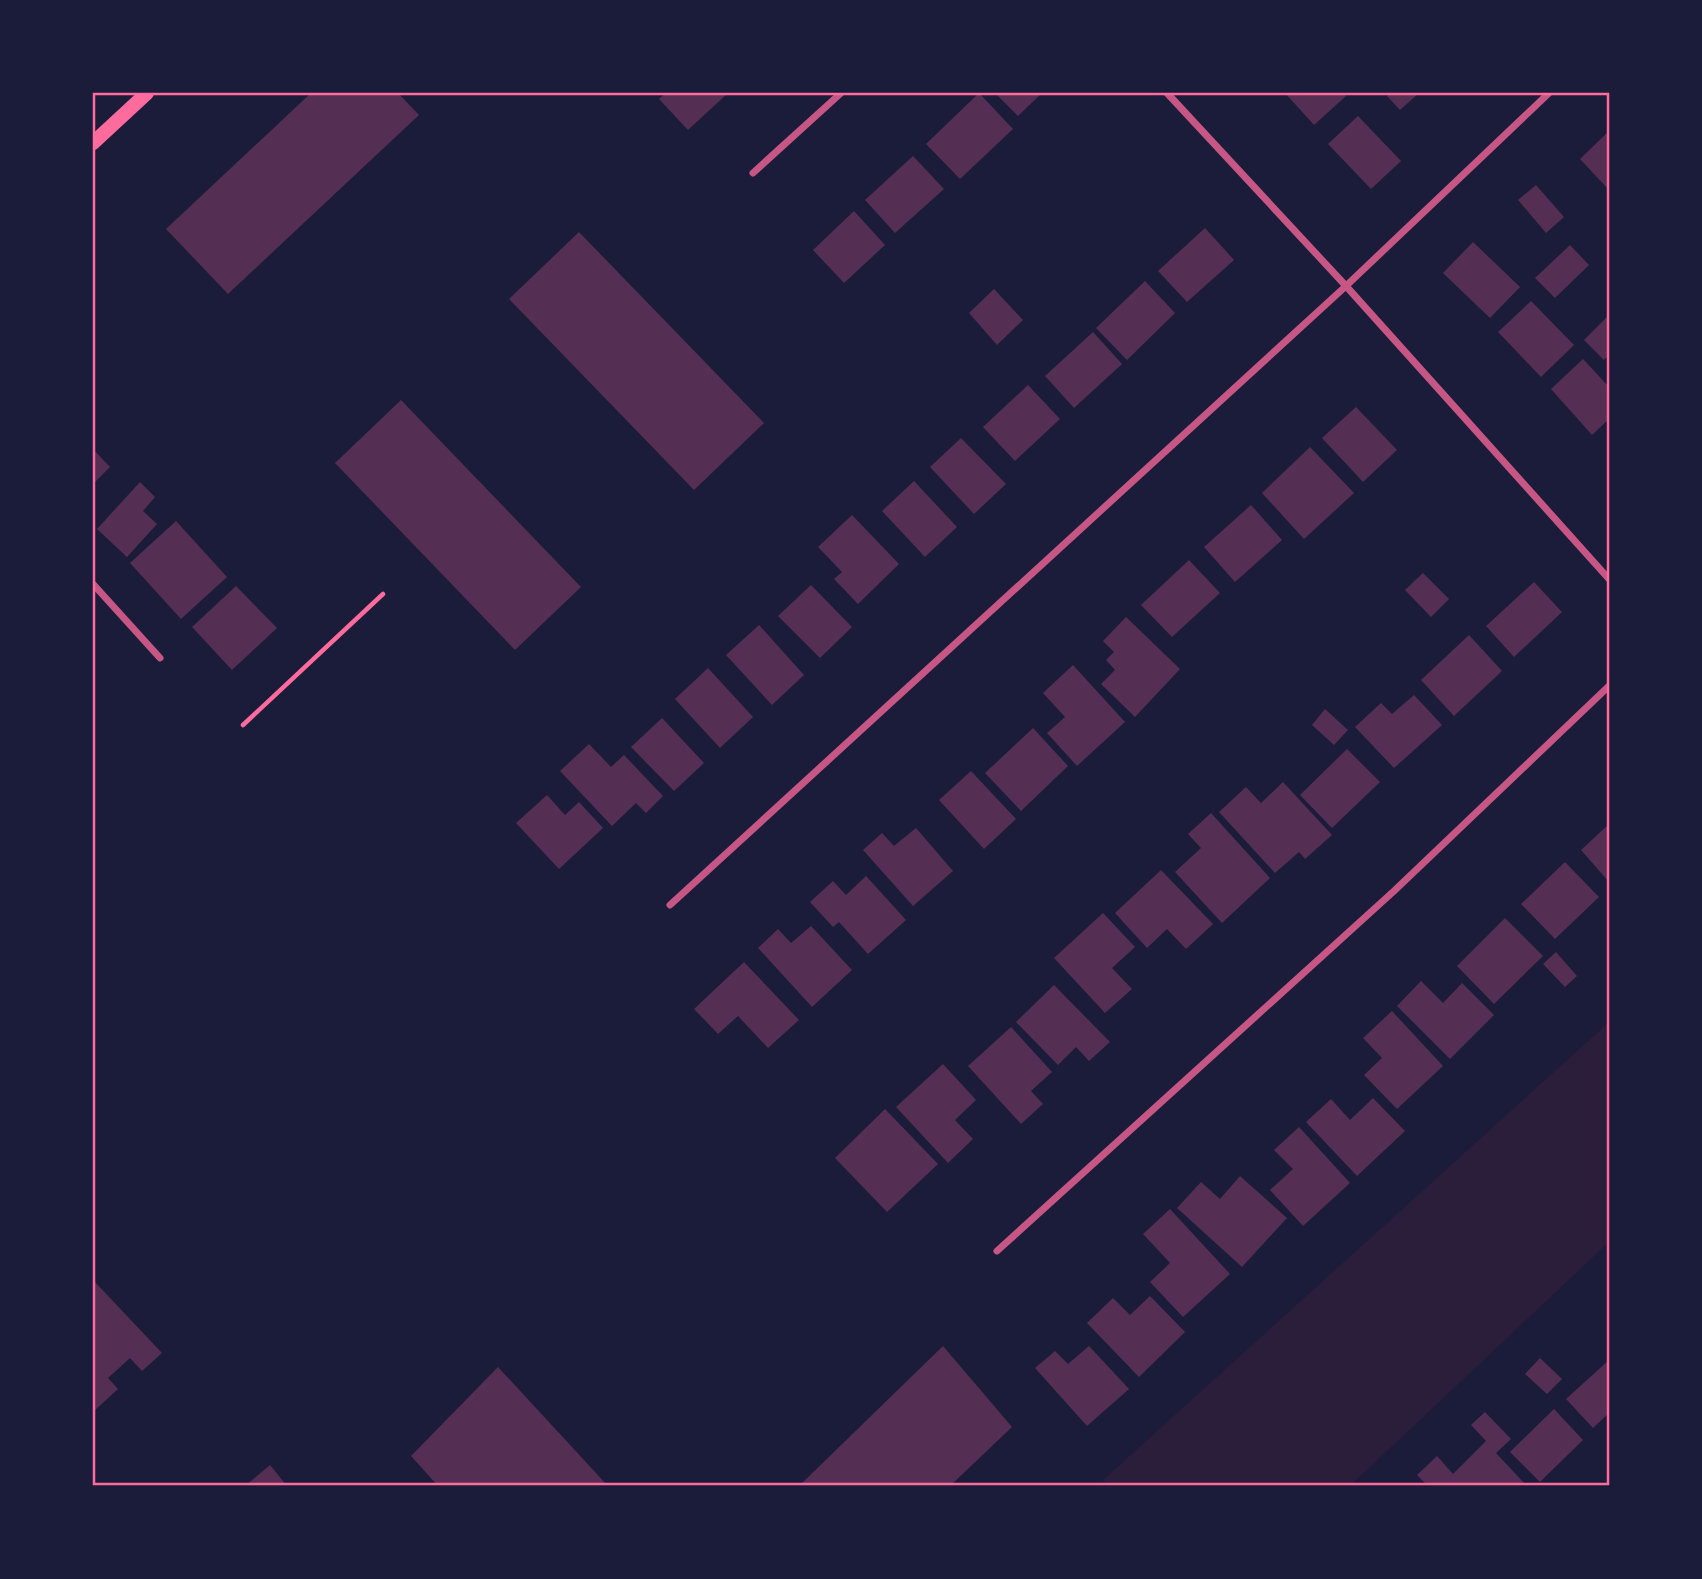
<svg xmlns="http://www.w3.org/2000/svg" width="1702" height="1579" font-family="'Noto Sans',sans-serif">
  <style>
    .green { fill: #2a1e3b }
    .building { fill: #542f53 }
    .lines { fill: none; stroke-linecap: round; stroke-linejoin: round }
    .path { stroke: #ff6b9d; stroke-width: 4.5 }
    .minor { stroke: #c65784; stroke-width: 7 }
    .secondary { stroke: #ff6b9d; stroke-width: 14 }
    .neatline { fill: none; stroke: #ff6b9d; stroke-width: 2.5 }
  </style>
  <rect width="100%" height="100%" fill="#1b1b3a"/>
  <polygon class="green" points="1609,1022 1609,1242 1350,1486 1109,1486 1103,1480"/>
  <g class="building">
    <polygon points="311,93 398,93 419,115 228,294 166,229"/>
    <polygon points="666,93 728,93 688,130 659,99"/>
    <polygon points="979,93 1013,129 960,179 926,144"/>
    <polygon points="995,93 1042,93 1018,116"/>
    <polygon points="1285,93 1343,93 1346,96 1314,125"/>
    <polygon points="1390,93 1419,93 1400,110 1387,96"/>
    <polygon points="1358,116 1401,161 1371,189 1328,144"/>
    <polygon points="1609,131 1609,190 1580,159"/>
    <polygon points="913,156 944,189 895,233 865,200"/>
    <polygon points="1536,185 1564,217 1546,233 1518,200"/>
    <polygon points="854,211 885,245 844,283 813,250"/>
    <polygon points="1205,228 1234,260 1187,302 1158,271"/>
    <polygon points="579,232 764,423 694,490 509,299"/>
    <polygon points="1473,242 1520,287 1490,318 1443,273"/>
    <polygon points="1570,245 1589,265 1555,298 1535,278"/>
    <polygon points="1145,281 1175,313 1127,360 1096,328"/>
    <polygon points="994,289 1023,320 997,345 969,313"/>
    <polygon points="1531,301 1574,345 1541,377 1498,332"/>
    <polygon points="1609,315 1609,355 1604,360 1584,340"/>
    <polygon points="1093,332 1122,364 1074,408 1045,376"/>
    <polygon points="1583,359 1609,387 1609,419 1592,435 1551,389"/>
    <polygon points="1028,385 1060,419 1015,461 983,427"/>
    <polygon points="401,400 581,587 515,650 335,463"/>
    <polygon points="1356,407 1397,450 1363,482 1322,438"/>
    <polygon points="961,438 1006,484 974,514 930,467"/>
    <polygon points="1310,447 1354,493 1304,539 1262,493"/>
    <polygon points="93,449 110,467 93,484"/>
    <polygon points="914,481 957,527 925,557 882,511"/>
    <polygon points="140,482 155,497 143,511 157,524 127,557 97,529"/>
    <polygon points="1251,505 1282,540 1235,582 1204,547"/>
    <polygon points="852,515 899,564 858,604 834,579 842,572 818,547"/>
    <polygon points="176,521 227,577 181,619 130,563"/>
    <polygon points="1189,560 1220,593 1172,637 1141,605"/>
    <polygon points="1423,573 1449,599 1431,617 1405,590"/>
    <polygon points="1534,582 1562,612 1514,657 1486,626"/>
    <polygon points="811,585 852,627 820,658 778,616"/>
    <polygon points="236,586 277,628 232,670 192,627"/>
    <polygon points="1126,617 1180,669 1135,717 1101,684 1115,670 1106,660 1114,652 1103,641"/>
    <polygon points="759,625 804,675 772,705 726,655"/>
    <polygon points="1469,635 1502,671 1454,716 1421,680"/>
    <polygon points="1073,665 1125,722 1077,766 1047,733 1065,717 1043,693"/>
    <polygon points="708,668 753,717 720,748 675,699"/>
    <polygon points="1414,695 1442,725 1394,768 1355,727 1381,703 1392,714"/>
    <polygon points="1325,709 1348,730 1334,745 1312,725"/>
    <polygon points="662,718 704,763 674,791 631,747"/>
    <polygon points="1033,728 1068,766 1021,811 985,773"/>
    <polygon points="589,744 611,767 624,755 663,796 646,813 636,803 612,826 560,771"/>
    <polygon points="1347,749 1380,782 1332,828 1300,795"/>
    <polygon points="971,771 1016,819 984,849 939,800"/>
    <polygon points="1283,782 1332,835 1305,859 1299,852 1275,873 1219,812 1246,787 1261,803"/>
    <polygon points="547,795 565,815 579,802 603,828 559,869 516,823"/>
    <polygon points="1211,813 1270,878 1222,923 1175,872 1201,848 1188,834"/>
    <polygon points="1609,824 1609,882 1581,850"/>
    <polygon points="916,828 953,871 913,906 863,850 882,833 894,846"/>
    <polygon points="1565,862 1599,897 1555,939 1521,904"/>
    <polygon points="1161,870 1213,924 1186,949 1167,929 1147,948 1115,913"/>
    <polygon points="866,876 906,920 868,954 839,922 833,927 810,902 833,881 846,895"/>
    <polygon points="1103,913 1135,947 1112,968 1132,989 1105,1013 1054,958"/>
    <polygon points="1505,918 1543,956 1494,1004 1457,966"/>
    <polygon points="811,926 852,970 812,1007 758,948 778,929 791,943"/>
    <polygon points="1556,952 1577,976 1565,987 1543,964"/>
    <polygon points="744,962 799,1020 768,1048 738,1016 718,1034 694,1009"/>
    <polygon points="1421,981 1443,1003 1462,983 1494,1015 1450,1059 1397,1006"/>
    <polygon points="1054,985 1110,1042 1089,1061 1076,1047 1058,1065 1016,1022"/>
    <polygon points="1392,1011 1443,1066 1397,1109 1364,1075 1382,1058 1363,1038"/>
    <polygon points="1011,1027 1052,1072 1031,1091 1043,1104 1021,1124 968,1066"/>
    <polygon points="943,1064 976,1100 955,1120 973,1139 948,1163 896,1107"/>
    <polygon points="1373,1098 1405,1131 1357,1176 1306,1122 1331,1099 1350,1120"/>
    <polygon points="885,1109 938,1164 887,1212 835,1158"/>
    <polygon points="1299,1127 1350,1183 1303,1226 1270,1190 1293,1169 1274,1150"/>
    <polygon points="1240,1176 1287,1218 1242,1267 1177,1208 1201,1182 1220,1199"/>
    <polygon points="1170,1209 1230,1274 1183,1317 1150,1282 1170,1263 1143,1234"/>
    <polygon points="94,1281 162,1353 142,1371 130,1358 108,1378 118,1389 93,1412"/>
    <polygon points="1150,1296 1185,1332 1139,1377 1087,1323 1113,1298 1130,1315"/>
    <polygon points="943,1346 1012,1427 950,1486 799,1486"/>
    <polygon points="1089,1346 1129,1389 1087,1426 1035,1368 1055,1351 1068,1364"/>
    <polygon points="1540,1358 1562,1379 1547,1394 1525,1374"/>
    <polygon points="1609,1360 1609,1413 1593,1428 1566,1399"/>
    <polygon points="498,1367 608,1486 438,1486 411,1456"/>
    <polygon points="1554,1409 1583,1440 1540,1482 1510,1452"/>
    <polygon points="1485,1412 1511,1439 1496,1453 1527,1486 1428,1486 1417,1475 1437,1456 1453,1474 1486,1441 1471,1425"/>
    <polygon points="270,1465 287,1486 245,1486"/>
  </g>
  <g class="lines">
    <polyline class="path" points="243,725 383,594"/>
    <g class="minor">
      <polyline points="1167,93 1346,286 1609,579"/>
      <polyline points="753,173 841,93"/>
      <polyline points="93,584 160,658"/>
      <polyline points="670,905 1346,286 1549,93"/>
      <polyline points="997,1251 1394,891 1609,686"/>
    </g>
    <polyline class="secondary" points="93,143 147,93"/>
  </g>
  <rect width="1702" height="1579" fill="none" stroke="#1b1b3a" stroke-width="189"/>
  <rect x="94" y="94" width="1514" height="1390" class="neatline"/>
</svg>
